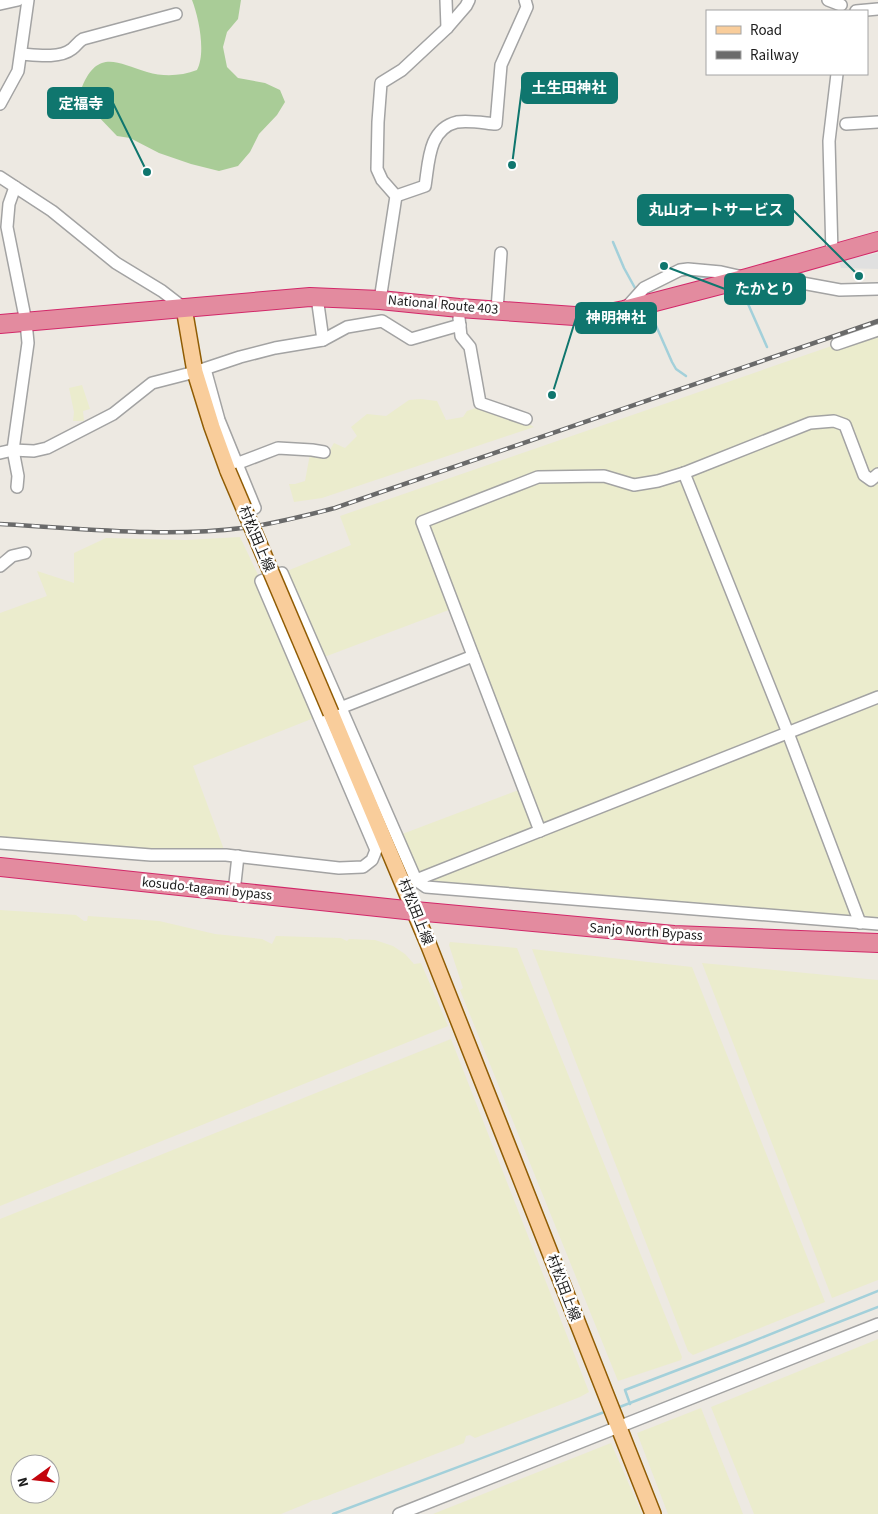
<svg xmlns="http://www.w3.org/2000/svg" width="878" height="1514" font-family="'Source Sans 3','Noto Sans JP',sans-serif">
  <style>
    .farmland { fill: #ebeccd; fill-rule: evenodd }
    .forest { fill: #a9cc97 }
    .parking { fill: #e0e0e0 }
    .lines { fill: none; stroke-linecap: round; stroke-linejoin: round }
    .stream { stroke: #a3d0da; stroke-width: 2.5 }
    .minor-casing { stroke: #a3a3a3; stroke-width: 14 }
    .major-casing { stroke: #905c04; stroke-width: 18 }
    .highway-casing { stroke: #d22869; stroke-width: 20 }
    .minor { stroke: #fff; stroke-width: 11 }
    .major { stroke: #f9cd9b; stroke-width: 15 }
    .highway { stroke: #e38b9f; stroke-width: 18 }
    .rail-casing { stroke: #6a6a6a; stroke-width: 4.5 }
    .rail { stroke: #fff; stroke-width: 2.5; stroke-dasharray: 8; stroke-linecap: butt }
    .major-bridge-casing { stroke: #905c04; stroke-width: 18; stroke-linecap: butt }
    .major-bridge { stroke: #f9cd9b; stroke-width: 15 }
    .labels { text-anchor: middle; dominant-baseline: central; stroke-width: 5; stroke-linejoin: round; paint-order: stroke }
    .street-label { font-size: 14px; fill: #1c1c1c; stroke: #fff }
    .leader { fill: none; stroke: #0f766e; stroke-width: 2 }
    .callout-dot { fill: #0f766e; stroke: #fff; stroke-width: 2 }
    .callout { fill: #0f766e; stroke: #0f766e; stroke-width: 2 }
    .callout-label { font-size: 15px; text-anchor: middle; font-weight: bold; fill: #fff }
  </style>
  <rect width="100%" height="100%" fill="#ede9e2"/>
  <g class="farmland">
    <polygon points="878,330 878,924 426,887 397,836 524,788 454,608 319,659 282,573 351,545 340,516"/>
    <polygon points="82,385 90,409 83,411 84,421 73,421 74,412 69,388"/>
    <polygon points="421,399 437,401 446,420 463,417 467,411 479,407 523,421 534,427 322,498 294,502 289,484 295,484 305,481 310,454 327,455 334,443 345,448 357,436 351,427 367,414 386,416 409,400"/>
    <polygon points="240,537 261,581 319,716 193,766 226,855 0,843 0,613 47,596 37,571 74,583 74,553 106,538 186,540"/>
    <polygon points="0,910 76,915 84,921 87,921 88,916 159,921 215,934 262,939 272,944 276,936 341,938 347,941 349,939 375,940 393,946 405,954 414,964 421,963 448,1026 0,1206"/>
    <polygon points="450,942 517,948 682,1357 681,1360 618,1381 460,990 463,988 449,945"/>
    <polygon points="532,949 692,967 825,1302 693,1355 688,1351"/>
    <polygon points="702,963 878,980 878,1280 832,1298"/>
    <path d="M451,1039L589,1392L580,1397L475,1438L470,1435L466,1436L464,1443L317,1500H313L308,1503L281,1514H0V1219ZM20,1464H50V1494H20Z"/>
    <polygon points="878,1339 878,1514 754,1514 711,1407"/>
    <polygon points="701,1408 743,1514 668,1514 637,1433"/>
    <polygon points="611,1443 642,1514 433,1514"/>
  </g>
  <path class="forest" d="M192,0H241L238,19L227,32L223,47L227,67L238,78L265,83L280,90L285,102L277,115L259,134L250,152L238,166L219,171L191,164L159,153L130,138L117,136L94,112L87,101L82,87C98,49 117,63 147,72C164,77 181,76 197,70C206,53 199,18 192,0Z"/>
  <polygon class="parking" points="878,253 878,269 841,268 839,261"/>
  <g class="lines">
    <g class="stream">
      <polyline points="613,242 624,268 635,288"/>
      <polyline points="695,276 716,278"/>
      <polyline points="741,288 767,347"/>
      <polyline points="650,312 672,362 676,369 686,376"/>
      <polyline points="630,1404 625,1390 746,1344 878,1291"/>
      <polyline points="617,1408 878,1307"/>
      <polyline points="333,1514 607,1411"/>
    </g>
    <g class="minor-casing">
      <g id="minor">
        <polyline points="446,0 447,28"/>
        <polyline points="828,0 841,5"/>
        <polyline points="0,4 18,0"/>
        <polyline points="856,11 878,9"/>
        <path d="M21,54C35,55 59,59 72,49C76,46 78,42 83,39L176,14"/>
        <polyline points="0,104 18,71 28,0"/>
        <polyline points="846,124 878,122"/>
        <polyline points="0,177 52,211 116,263 162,291 184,308"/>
        <polyline points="15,187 9,204 7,227 26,322 28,343 13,450 18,476 17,487"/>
        <path d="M396,196L425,186C429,162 428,129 457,122C469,120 484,123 496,124L501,65L527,7L525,0"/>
        <polyline points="832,254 829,141 837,74"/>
        <polyline points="764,276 840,290 878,289"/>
        <polyline points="317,297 323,340"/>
        <polyline points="380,300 396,196 382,180 377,169 378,122 381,83 402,70 447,28 466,6 469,0"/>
        <polyline points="626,308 644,288 680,270 688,269 721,272 743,277"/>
        <polyline points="497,310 501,253"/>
        <polyline points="459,318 461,336 470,347 480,403 526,419"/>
        <polyline points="837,344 878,330"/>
        <polyline points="205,369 219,420 255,508"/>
        <polyline points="0,453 13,450 34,451 47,448 113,414 152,383 195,372 240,357 275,348 323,340 347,327 382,321 411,339 460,325"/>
        <polyline points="236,464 278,448 312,450 324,452"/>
        <polyline points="684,473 788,733 860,923"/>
        <polyline points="0,566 12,556 25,553"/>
        <polyline points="340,708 473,656"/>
        <polyline points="540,831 422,522 538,477 604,476 634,485 658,481 684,473 810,423 834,421 845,425 864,475 871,480 878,474"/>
        <polyline points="0,843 151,855 226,855 339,868 363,867 372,860 376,850 261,581 282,573 416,880 426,887 878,924"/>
        <polyline points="416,880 878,697"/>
        <polyline points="234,892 238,856"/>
        <polyline points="399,1514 878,1324"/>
      </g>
    </g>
    <g class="major-casing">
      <g id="major">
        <polyline points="184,308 195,372 212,427 228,471"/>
        <polyline points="331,713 429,946 653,1514"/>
      </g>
    </g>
    <g class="highway-casing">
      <g id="highway">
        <polyline points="0,324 310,297 380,300 459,308 589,317 624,310 747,278 878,241"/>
        <polyline points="0,867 415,911 674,935 878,943"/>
      </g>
    </g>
    <use href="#minor" class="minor"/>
    <use href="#major" class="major"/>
    <use href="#highway" class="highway"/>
    <g class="rail-casing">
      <path id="rail" d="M0,524C78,528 165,538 242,528C274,524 304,516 335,508L878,321"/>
    </g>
    <use href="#rail" class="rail"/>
    <g class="major-bridge-casing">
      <polyline id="major-bridge" points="228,471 331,713"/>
    </g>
    <use href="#major-bridge" class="major-bridge"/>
  </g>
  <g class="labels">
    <g class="street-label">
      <text transform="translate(443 305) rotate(5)">National Route 403</text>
      <text transform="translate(256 539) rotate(67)">村松田上線</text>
      <text transform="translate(207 889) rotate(6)">kosudo-tagami bypass</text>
      <text transform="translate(415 912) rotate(68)">村松田上線</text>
      <text transform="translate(646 932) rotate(4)">Sanjo North Bypass</text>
      <text transform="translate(563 1288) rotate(69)">村松田上線</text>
    </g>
  </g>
  <path class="leader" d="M512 165L522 88M147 172L113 103M859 276L793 210M664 266L725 289M552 395L576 318"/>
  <g class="callout-dot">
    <circle cx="512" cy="165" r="5"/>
    <circle cx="147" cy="172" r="5"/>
    <circle cx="859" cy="276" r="5"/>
    <circle cx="664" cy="266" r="5"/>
    <circle cx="552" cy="395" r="5"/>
  </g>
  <g class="callout">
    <rect x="522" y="73" width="95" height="30" rx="5"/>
    <rect x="48" y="88" width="65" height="30" rx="5"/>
    <rect x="638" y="195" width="155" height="30" rx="5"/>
    <rect x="725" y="274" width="80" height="30" rx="5"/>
    <rect x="576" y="303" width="80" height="30" rx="5"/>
  </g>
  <g class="callout-label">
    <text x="569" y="93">土生田神社</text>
    <text x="81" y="109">定福寺</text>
    <text x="716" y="215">丸山オートサービス</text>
    <text x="765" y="294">たかとり</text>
    <text x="616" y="323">神明神社</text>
  </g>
  <rect x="706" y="10" width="162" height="65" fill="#ffffff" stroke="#a4a4a4"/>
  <rect x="716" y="26" width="25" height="8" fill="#f9cd9b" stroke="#a4a4a4"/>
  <text x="750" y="35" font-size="15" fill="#1c1c1c">Road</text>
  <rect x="716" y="51" width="25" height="8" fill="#6a6a6a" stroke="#a4a4a4"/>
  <text x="750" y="60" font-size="15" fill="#1c1c1c">Railway</text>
  <g transform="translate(35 1479) rotate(255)"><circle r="24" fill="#ffffff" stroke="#a4a4a4"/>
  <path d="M0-4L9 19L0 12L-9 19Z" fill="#c3050d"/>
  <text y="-8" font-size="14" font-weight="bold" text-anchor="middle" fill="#1c1c1c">N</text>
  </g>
</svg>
